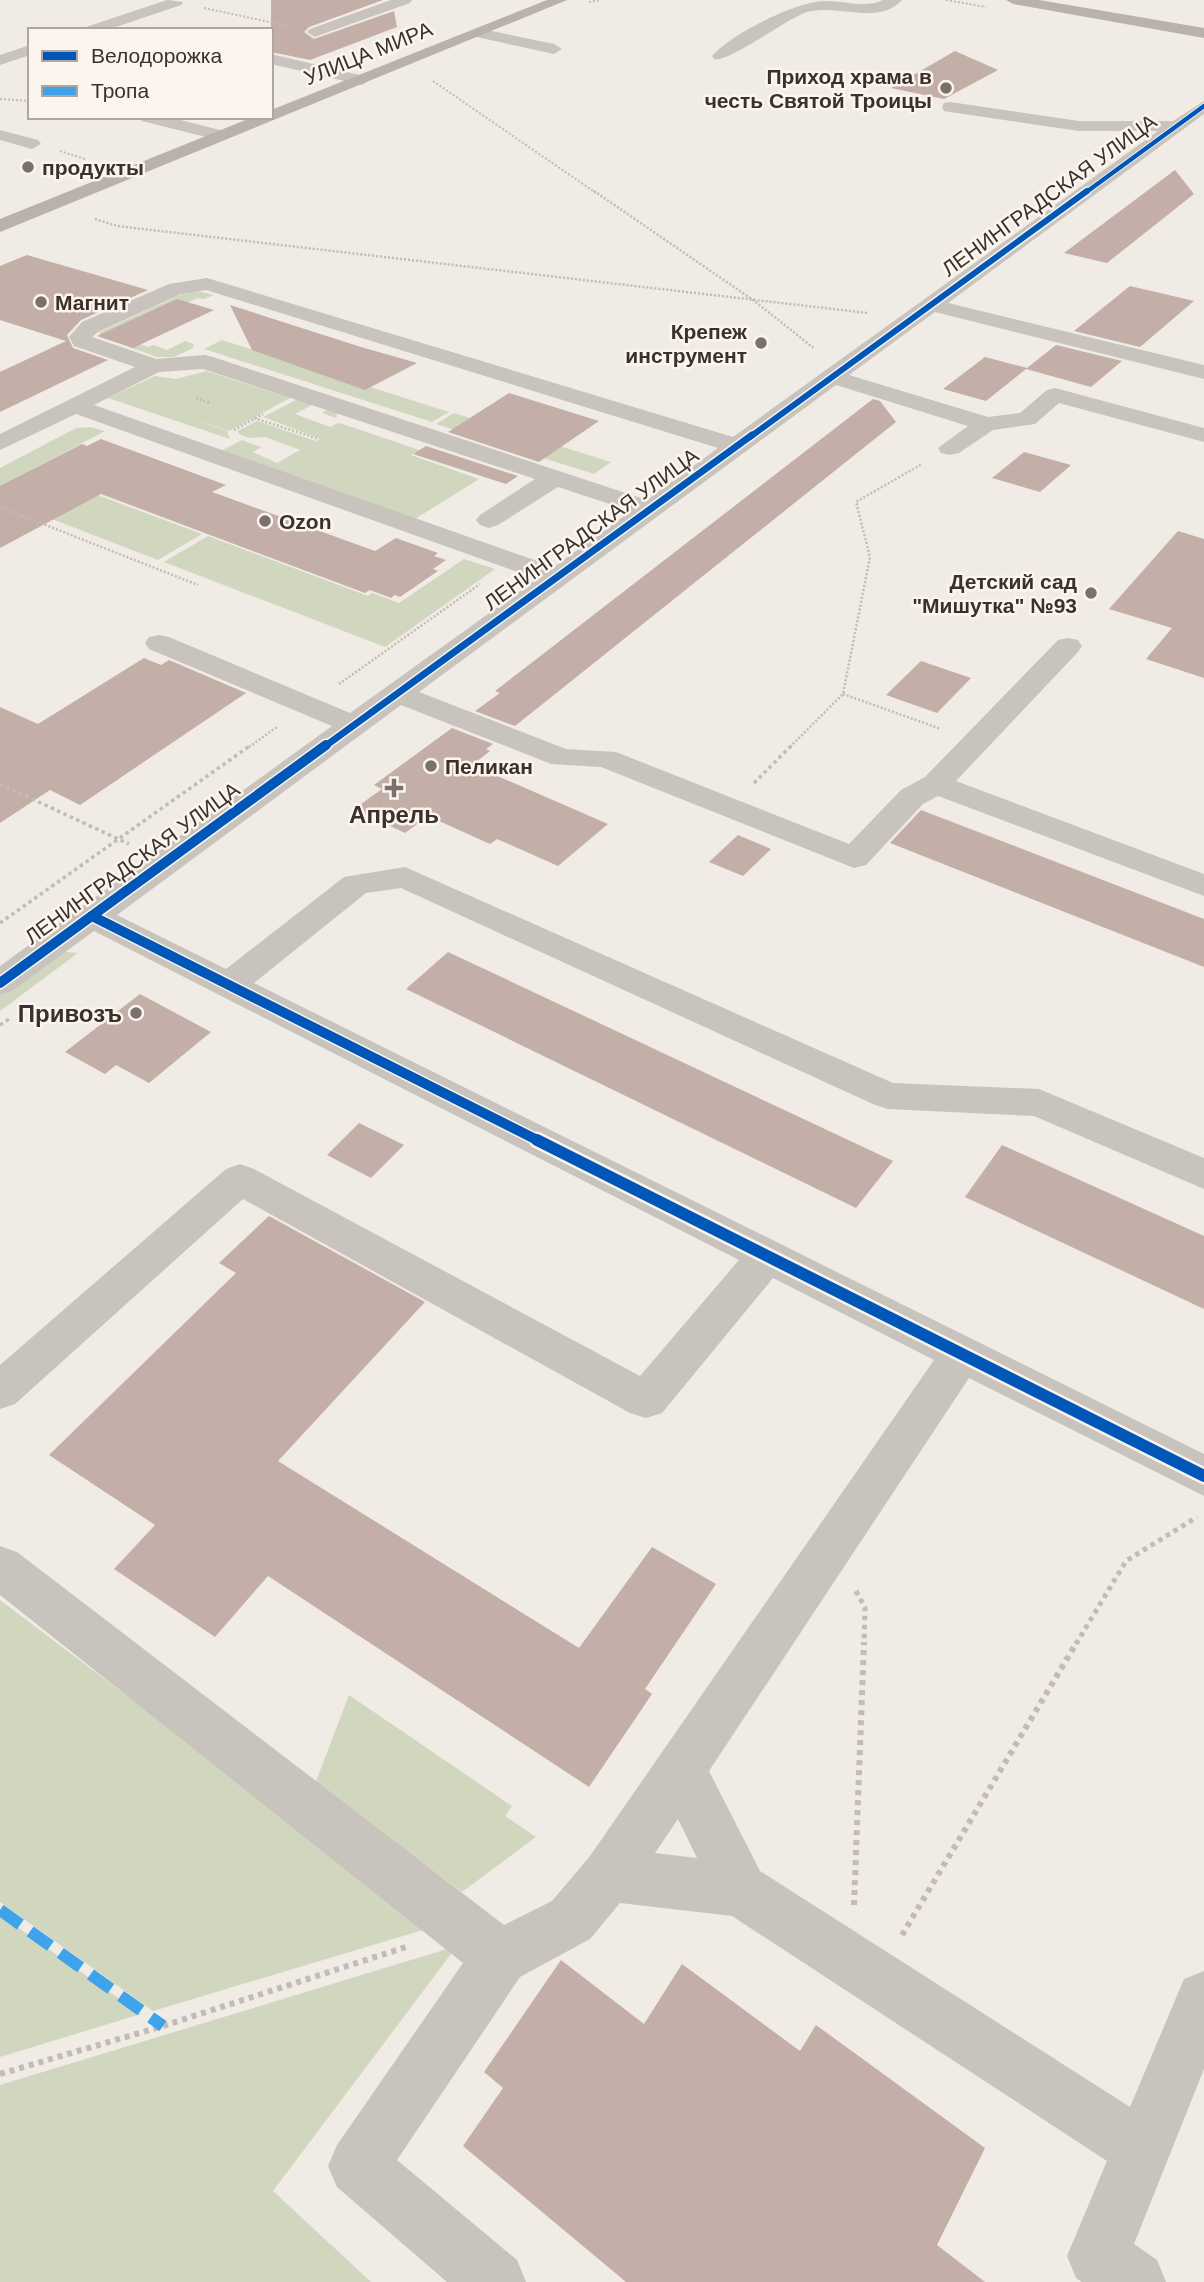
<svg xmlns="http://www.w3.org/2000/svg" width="1204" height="2282" font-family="Arial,sans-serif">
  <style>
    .green { fill: #d1d6bf }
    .building { fill: #c3afa7 }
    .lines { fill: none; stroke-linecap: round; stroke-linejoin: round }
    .path-far4 { stroke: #c2bbb6; stroke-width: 2; stroke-dasharray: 2 2; stroke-linecap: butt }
    .path-far3 { stroke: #c2bbb6; stroke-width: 2.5; stroke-dasharray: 2 2; stroke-linecap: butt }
    .path-far2 { stroke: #c2bbb6; stroke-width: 3.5; stroke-dasharray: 3.5 3.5; stroke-linecap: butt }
    .path-far1 { stroke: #c2bbb6; stroke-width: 5; stroke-dasharray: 4.5 4.5; stroke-linecap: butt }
    .path { stroke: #c2bbb6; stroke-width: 6; stroke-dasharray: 5 5; stroke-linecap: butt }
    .minor { fill: #c9c3be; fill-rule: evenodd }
    .major { fill: #b8b1ad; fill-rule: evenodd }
    .quiet { stroke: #3fa3eb; stroke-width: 12; stroke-dasharray: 25 12; stroke-linecap: butt }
    .cycleway-far4-casing { stroke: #fbf5ee; stroke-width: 6 }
    .cycleway-far3-casing { stroke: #fbf5ee; stroke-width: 9 }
    .cycleway-far2-casing { stroke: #fbf5ee; stroke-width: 10 }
    .cycleway-far1-casing { stroke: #fbf5ee; stroke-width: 13 }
    .cycleway-casing { stroke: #fbf5ee; stroke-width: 17 }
    .cycleway-far4 { stroke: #0057b8; stroke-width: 4.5 }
    .cycleway-far3 { stroke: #0057b8; stroke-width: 6 }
    .cycleway-far2 { stroke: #0057b8; stroke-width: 7 }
    .cycleway-far1 { stroke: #0057b8; stroke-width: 10 }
    .cycleway { stroke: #0057b8; stroke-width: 12 }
    .poi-dot { fill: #7a716c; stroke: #fbf5ee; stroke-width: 2.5 }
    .labels { text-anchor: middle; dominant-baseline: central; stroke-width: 5; stroke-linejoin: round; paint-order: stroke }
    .far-street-label { font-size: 21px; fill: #3b302b; stroke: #fbf5ee }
    .far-poi-label { font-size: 21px; font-weight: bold; fill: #3b302b; stroke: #fbf5ee; text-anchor: start }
    .poi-label { font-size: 24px; font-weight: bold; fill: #3b302b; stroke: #fbf5ee }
  </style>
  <rect width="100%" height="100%" fill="#f0ebe5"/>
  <g class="green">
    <polygon points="197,291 214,295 204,299 198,298 137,325 133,342 148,347 153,345 167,350 185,341 194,344 193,348 174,357 157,357 99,336 100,332 184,293"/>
    <polygon points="222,340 449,412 432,422 204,349"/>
    <polygon points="206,371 290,398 229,431 185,416 227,431 230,439 108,398 155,376 176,379"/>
    <path d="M296,400C311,401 330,400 337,414L336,418L322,413L328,409L314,404L295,414L330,427L338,423L346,425L419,450L411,455L479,479L415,519L221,451L242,440L261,447L253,452L277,463L300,450L265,437L249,438L239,434L238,431L257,421L316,441L321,439L263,417Z"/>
    <polygon points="454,413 611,462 594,474 436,424"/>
    <polygon points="90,427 105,431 31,470 0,500 0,468 76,428"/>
    <polygon points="57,480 202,534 158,560 13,504"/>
    <polygon points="208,536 368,596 372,593 399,603 464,559 495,569 385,647 164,562"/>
    <polygon points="68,952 78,953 0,1011 0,989 55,953"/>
    <polygon points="0,1600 433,1927 153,2011 0,1902"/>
    <polygon points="349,1695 512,1806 505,1816 536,1837 462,1892 315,1784"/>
    <polygon points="0,1915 141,2014 0,2057"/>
    <polygon points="457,1946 273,2191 371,2282 0,2282 0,2085"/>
  </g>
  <g class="building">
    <polygon points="271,0 383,0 309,27 304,32 314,39 394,11 397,27 310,60 271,52"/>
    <polygon points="955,51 998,70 944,99 891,88"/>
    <polygon points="1175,170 1194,194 1107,263 1064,253"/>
    <polygon points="27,255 148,290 81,320 67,335 73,348 108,360 0,412 0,372 66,341 0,320 0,266"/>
    <polygon points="1130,286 1194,301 1140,347 1074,331"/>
    <polygon points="177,299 214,310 133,348 97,336"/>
    <polygon points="230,305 361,347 417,363 365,390 252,350"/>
    <polygon points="1056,345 1122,361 1091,387 1026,369 986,401 943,389 985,357 1027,368"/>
    <polygon points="509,393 599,421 539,462 448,432"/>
    <polygon points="873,399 880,401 896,422 515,726 475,711 500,693 495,691"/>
    <polygon points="101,439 226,485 212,492 328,534 375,551 396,538 438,553 434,556 446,560 433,569 438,571 400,597 395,595 391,598 370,590 365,593 101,494 0,548 0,486 82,444 87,446"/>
    <polygon points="426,446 518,476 506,484 413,454"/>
    <polygon points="1024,452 1071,465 1040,492 992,478"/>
    <polygon points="1178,531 1204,539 1204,678 1146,659 1172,628 1109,609"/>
    <polygon points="144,658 161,665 169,660 246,693 80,805 50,790 0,823 0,707 38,724"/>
    <polygon points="921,661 971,678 937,713 886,695"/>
    <polygon points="452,728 493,744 486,749 490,751 472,765 608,824 558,866 497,839 490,844 428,816 405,833 354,809 382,789 374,785"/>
    <polygon points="921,810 1204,919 1204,967 890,843"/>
    <polygon points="738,835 771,849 743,876 709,862"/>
    <polygon points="448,952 893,1161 856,1208 406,989"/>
    <polygon points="140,994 211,1032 149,1083 116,1065 105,1074 65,1052"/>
    <polygon points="359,1123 404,1145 371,1178 327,1155"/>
    <polygon points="1002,1145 1204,1236 1204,1309 965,1197"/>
    <polygon points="269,1216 425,1302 278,1461 579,1648 652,1547 716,1584 645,1689 652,1694 589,1787 268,1576 215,1637 114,1569 155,1525 49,1455 236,1273 219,1263"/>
    <polygon points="561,1960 644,2024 682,1964 800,2051 816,2025 985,2148 937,2245 985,2282 626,2282 463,2146 503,2088 484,2072"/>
  </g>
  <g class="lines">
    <g class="path-far4">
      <polyline points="946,0 986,7"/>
      <polyline points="589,2 601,0"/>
      <polyline points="204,8 288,26"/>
      <polyline points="433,81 596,193"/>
      <polyline points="0,99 30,101"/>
      <polyline points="60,151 85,159"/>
    </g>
    <g class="path-far3">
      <polyline points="594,191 753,300 815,349"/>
      <polyline points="95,219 117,226 868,313"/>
      <polyline points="196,398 210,403"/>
      <polyline points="254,418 319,439"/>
      <polyline points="234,430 263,414"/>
      <polyline points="0,507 198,585"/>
      <polyline points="339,684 480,584"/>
      <polyline points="843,694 941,729"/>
      <polyline points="249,747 277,727"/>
      <polyline points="790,747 843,694 870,557 856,502 922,464"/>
    </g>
    <g class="path-far2">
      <polyline points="754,783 792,745"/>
      <polyline points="0,784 129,844"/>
      <polyline points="0,923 251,745"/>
      <polyline points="0,1025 11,1018"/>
    </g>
    <g class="path-far1">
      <polyline points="856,1591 865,1608 864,1644"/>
      <polyline points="1076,1644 1126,1561 1197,1517"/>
    </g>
    <g class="path">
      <polyline points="854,1905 864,1642"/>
      <polyline points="902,1935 1077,1642"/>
      <polyline points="0,2074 163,2026 406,1947"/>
    </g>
    <g class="minor">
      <polygon points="167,0 183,2 181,5 107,30 84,30 86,27"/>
      <polygon points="391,0 412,0 410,3 320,35 315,37 307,32 310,29"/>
      <path d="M883,0H902C877,27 835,2 804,13C784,21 728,63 714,59L712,56C731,34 795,2 824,1C844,0 864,9 883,0Z"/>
      <polygon points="477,28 554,44 562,49 554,54 472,36 469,33 472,30"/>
      <polygon points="30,45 30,55 0,65 0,55"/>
      <polygon points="271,54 368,77 370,80 362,85 271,64"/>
      <path d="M1204,101V114L948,303L1204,365V379L935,312L849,375L988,417L1020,413L1047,390L1055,388L1204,428V442L1059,403L1035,424L993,430L959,453L950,455L941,453L938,448L968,426L836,385L419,692L566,749L616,752L849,844L901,790L925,777L1058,640L1068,638L1078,640L1082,646L1078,652L956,781L1204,874V896L938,796L923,804L866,865L854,868L601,767L551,764L401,705L117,915L226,969L344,877L405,867L893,1083L1039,1089L1204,1158V1189L1034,1116L888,1109L875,1105L401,888L366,893L254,983L1204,1454V1496L969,1378L709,1771L760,1871L1130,2107L1184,1979L1204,1971V2069L1134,2244L1157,2260L1166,2282H1082L1076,2278L1067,2256L1107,2161L732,1916L620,1903L590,1939L520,1977L397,2160L517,2260L526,2282H447L337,2187L328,2166L337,2145L463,1963L0,1595V1546L17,1552L504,1925L552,1901L590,1856L934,1360L773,1278L662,1413L646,1418L630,1413L243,1199L15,1404L0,1409V1365L226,1169L240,1164L254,1169L640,1376L739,1260L94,931L12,991L0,995V966L332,726L149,649L145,643L149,637L159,635L169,637L350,713L537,579L76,414L0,450V434L135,367L74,346L69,337L82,322L169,284L207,278L733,437L1158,131H1079L950,112L944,111L942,107L944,103L950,102L1079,121H1173ZM206,290L718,448L647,500L213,357L205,355L156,359L92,337L98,332L181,294ZM203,369L535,479L480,515L476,520L480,525L489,528L498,525L558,487L631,511L554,567L94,405L159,372ZM678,1819L697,1858L655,1853Z"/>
      <polygon points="140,117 169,117 228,132 231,136 222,141 142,121"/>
      <polygon points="0,130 38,140 41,144 32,149 0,140"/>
    </g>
    <g class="major">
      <polygon points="547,0 567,0 0,232 0,219 253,117 271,117 271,110"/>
      <polygon points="1006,0 1039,0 1204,28 1204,38 1013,4"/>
    </g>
    <polyline class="quiet" points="0,1910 163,2026"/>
    <g class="cycleway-far4-casing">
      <polyline id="cycleway-far4" points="1085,193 1204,106"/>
    </g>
    <g class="cycleway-far3-casing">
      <polyline id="cycleway-far3" points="750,437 1087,191"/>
    </g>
    <g class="cycleway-far2-casing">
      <polyline id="cycleway-far2" points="324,747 752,435"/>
    </g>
    <g class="cycleway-far1-casing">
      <g id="cycleway-far1">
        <polyline points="92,916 541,1142"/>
        <polyline points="0,983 326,745"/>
      </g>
    </g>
    <g class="cycleway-casing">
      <polyline id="cycleway" points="537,1140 1204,1476"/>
    </g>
    <use href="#cycleway-far4" class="cycleway-far4"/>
    <use href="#cycleway-far3" class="cycleway-far3"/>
    <use href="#cycleway-far2" class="cycleway-far2"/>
    <use href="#cycleway-far1" class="cycleway-far1"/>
    <use href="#cycleway" class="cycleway"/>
  </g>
  <g class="poi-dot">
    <circle cx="946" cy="88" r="7"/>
    <circle cx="28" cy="167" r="7"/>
    <circle cx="41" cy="302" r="7"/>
    <circle cx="761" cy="343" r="7"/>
    <circle cx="265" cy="521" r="7"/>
    <circle cx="1091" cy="593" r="7"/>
    <circle cx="431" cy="766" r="7"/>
    <path d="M390.5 777.5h7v7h7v7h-7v7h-7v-7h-7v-7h7z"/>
    <circle cx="136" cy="1013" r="7"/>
  </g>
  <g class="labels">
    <g class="far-street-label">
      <text transform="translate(368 53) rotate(-22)">УЛИЦА МИРА</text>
      <text transform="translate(1049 195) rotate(-36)">ЛЕНИНГРАДСКАЯ УЛИЦА</text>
      <text transform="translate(591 529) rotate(-36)">ЛЕНИНГРАДСКАЯ УЛИЦА</text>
      <text transform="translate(132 863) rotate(-36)">ЛЕНИНГРАДСКАЯ УЛИЦА</text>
    </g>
    <g class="far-poi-label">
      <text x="932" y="76" text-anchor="end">Приход храма в<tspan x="932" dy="24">честь Святой Троицы</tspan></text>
      <text x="42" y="167">продукты</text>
      <text x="55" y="302">Магнит</text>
      <text x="747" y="331" text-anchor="end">Крепеж<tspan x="747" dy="24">инструмент</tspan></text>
      <text x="279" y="521">Ozon</text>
      <text x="1077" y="581" text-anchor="end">Детский сад<tspan x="1077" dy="24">"Мишутка" №93</tspan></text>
      <text x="445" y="766">Пеликан</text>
    </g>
    <g class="poi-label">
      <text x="394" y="814">Апрель</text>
      <text x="122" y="1013" text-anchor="end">Привозъ</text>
    </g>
  </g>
  <rect x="28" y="28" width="245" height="91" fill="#fbf5ee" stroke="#aea6a0" stroke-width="2"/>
  <rect x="42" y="51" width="35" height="10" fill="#0057b8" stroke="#aea6a0" stroke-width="2"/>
  <text x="91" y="63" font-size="21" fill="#3b302b">Велодорожка</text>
  <rect x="42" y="86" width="35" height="10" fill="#3fa3eb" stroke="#aea6a0" stroke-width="2"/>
  <text x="91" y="98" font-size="21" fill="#3b302b">Тропа</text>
</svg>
